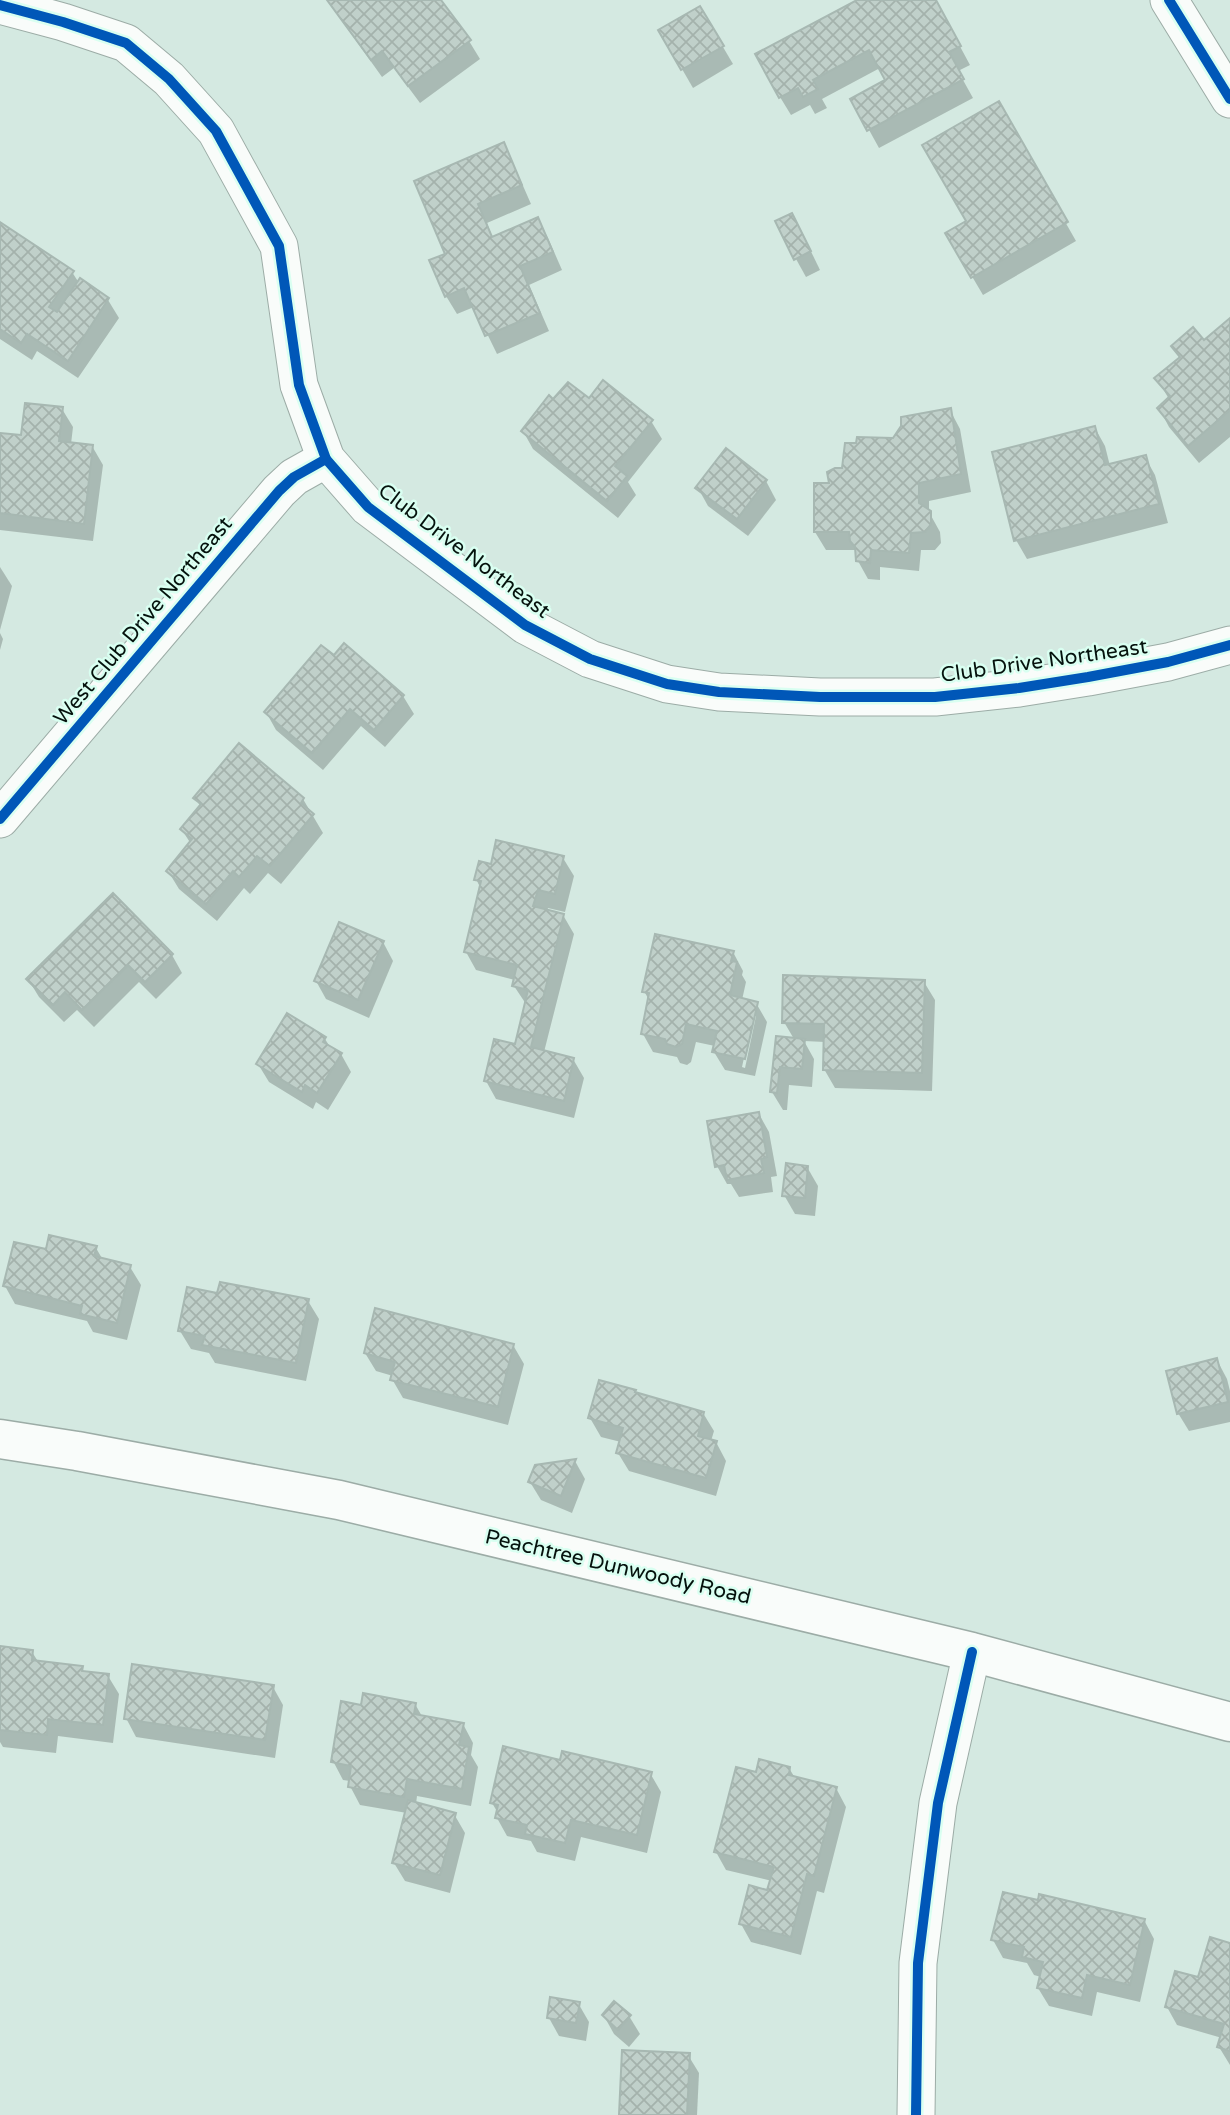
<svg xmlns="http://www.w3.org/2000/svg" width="1230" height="2115" font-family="'Varela Round',sans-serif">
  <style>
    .shadow { fill: #0003; fill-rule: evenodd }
    .building { fill: url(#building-cross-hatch); stroke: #a7b8b2; stroke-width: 2 }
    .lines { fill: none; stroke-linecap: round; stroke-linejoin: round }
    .minor-casing { stroke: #9caca6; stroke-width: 39 }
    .secondary-casing { stroke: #9caca6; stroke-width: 41 }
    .minor { stroke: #f9fcfa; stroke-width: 37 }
    .secondary { stroke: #f9fcfa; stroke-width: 38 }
    .cycleway-casing { stroke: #d9fff1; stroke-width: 15 }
    .cycleway { stroke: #0057b8; stroke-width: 10 }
    .labels { text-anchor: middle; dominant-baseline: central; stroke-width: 5; stroke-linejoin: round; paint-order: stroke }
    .street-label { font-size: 21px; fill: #05120d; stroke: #d9fff1 }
  </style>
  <defs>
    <pattern id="building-cross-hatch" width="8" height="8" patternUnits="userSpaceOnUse" patternTransform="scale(1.75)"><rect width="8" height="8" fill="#c0d0ca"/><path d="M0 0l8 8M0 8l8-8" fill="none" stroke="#a4b2ac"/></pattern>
  </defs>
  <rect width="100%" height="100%" fill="#d4e9e1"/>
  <g class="shadow">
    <polygon points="327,0 439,0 469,41 480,59 420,103 394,68 382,77"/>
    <polygon points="860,0 935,0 970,65 958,71 973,98 879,148 852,99 887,81 880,68 822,99 827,108 815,114 810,105 791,115 780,97"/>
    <polygon points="700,8 733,64 693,88 660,31"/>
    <polygon points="998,104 1076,241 983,295 947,234 968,222"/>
    <polygon points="503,145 513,163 531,204 487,223 493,239 538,220 548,238 562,270 529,285 549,331 497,354 474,307 457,314 446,296 447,255"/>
    <polygon points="0,224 72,272 79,283 80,281 108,300 119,318 78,378 37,351 32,360 0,339"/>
    <polygon points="802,233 820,270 806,277 796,259"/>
    <polygon points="1230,320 1230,437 1199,463 1169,427 1159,408 1169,399 1157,379 1180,359 1173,346 1204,342"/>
    <polygon points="589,401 651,421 662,439 628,482 636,495 618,518 533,449 523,431 553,402"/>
    <polygon points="62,409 73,427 71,444 92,446 103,465 93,541 0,530 0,434 22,437"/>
    <polygon points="950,410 960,429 971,492 929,501 929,512 940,532 941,543 935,550 921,550 919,571 880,567 880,580 868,579 858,561 857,550 826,550 815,532 831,485 844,470 894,439"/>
    <polygon points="1095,428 1105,446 1110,466 1145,457 1155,475 1168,523 1027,559 1016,540"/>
    <polygon points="766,481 776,500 748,536 708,506 698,488"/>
    <polygon points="0,567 12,586 0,630"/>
    <polygon points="0,633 3,639 0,650"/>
    <polygon points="334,658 403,696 414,714 385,747 361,726 323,770 276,730 266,712"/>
    <polygon points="195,798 303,799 323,833 281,884 268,873 250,894 244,888 217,921 179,889 168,871 191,844 182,830 201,807"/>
    <polygon points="563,858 574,876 565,912 548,908 547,911 563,915 574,934 544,1052 573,1059 584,1078 574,1118 496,1099 486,1081 516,1046 526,1004 514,986 515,980 476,970 466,952 481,889 476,879 492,866"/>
    <polygon points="383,942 393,961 369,1018 326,999 316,981"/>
    <path d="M733,952L743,971L742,975L746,982L742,1000L756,1003L767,1022L755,1076L725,1070L714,1052L715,1046L696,1042L691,1062L687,1065L680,1063L677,1057L653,1052L643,1034L649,1000L644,991ZM753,1016H756L745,1068L742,1067Z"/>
    <polygon points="172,955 182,973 156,999 139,982 94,1027 77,1010 64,1022 39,997 28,979"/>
    <polygon points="924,982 935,1000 932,1091 835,1088 824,1069 825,1042 804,1041 814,1059 812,1087 789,1085 787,1110 783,1110 772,1092 778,1038 794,1039 784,1022"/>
    <polygon points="325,1039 330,1047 341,1054 351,1072 328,1110 316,1102 313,1109 269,1082 258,1064"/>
    <polygon points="759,1114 769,1132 777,1176 771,1177 773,1192 739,1197 731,1184 727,1184 717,1166"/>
    <polygon points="807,1167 818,1186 815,1216 795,1214 784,1195"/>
    <polygon points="96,1248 103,1260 130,1267 141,1285 127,1340 93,1332 87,1321 15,1304 5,1286"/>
    <polygon points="219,1295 308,1301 319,1319 306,1381 215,1363 209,1353 191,1349 180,1331"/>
    <polygon points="513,1345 524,1364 508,1425 403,1398 392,1379 393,1376 376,1371 365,1353"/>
    <polygon points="1217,1360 1227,1379 1230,1391 1230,1422 1189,1431 1178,1413"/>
    <polygon points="635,1391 637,1395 703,1413 714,1431 711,1441 716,1442 726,1461 716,1496 629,1471 618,1453 621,1442 601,1437 590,1418"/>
    <polygon points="575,1461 585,1479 572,1513 541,1500 530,1482"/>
    <polygon points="0,1648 32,1652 39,1663 82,1668 85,1673 108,1676 119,1694 113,1743 58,1736 56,1753 3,1747 0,1742"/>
    <polygon points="273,1687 283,1705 275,1758 136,1737 126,1718"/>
    <polygon points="415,1704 423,1718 463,1724 473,1743 471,1755 478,1767 471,1806 417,1796 416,1804 454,1814 465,1833 450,1893 405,1881 394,1863 407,1813 360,1805 350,1786 350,1781 343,1780 333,1761 362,1707"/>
    <polygon points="562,1762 650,1773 661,1792 647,1853 581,1837 575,1861 537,1852 531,1841 507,1836 497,1818 498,1813 492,1803"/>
    <polygon points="789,1768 795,1778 836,1788 846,1807 824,1893 817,1891 801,1955 751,1942 741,1924 769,1892 772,1881 726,1870 716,1852 757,1774"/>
    <polygon points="1144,1920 1154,1939 1140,2002 1097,1992 1092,2016 1049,2006 1038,1988 1041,1977 1034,1975 1027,1963 1003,1958 993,1940"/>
    <polygon points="1230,1945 1230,2065 1219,2047 1222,2038 1177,2025 1167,2007 1199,1980"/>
    <polygon points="578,2003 589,2022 586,2041 559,2036 549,2018"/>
    <polygon points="604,2016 629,2016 640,2034 629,2047 614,2034"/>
    <polygon points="688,2055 699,2073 697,2115 621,2115"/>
  </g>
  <g class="building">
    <polygon points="327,0 441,0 471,40 408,86 382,51 371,60"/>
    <polygon points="857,0 936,0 961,46 949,52 964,79 867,131 850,99 885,80 869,50 813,80 818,89 803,97 798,88 779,98 755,54"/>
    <polygon points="700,6 724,46 681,70 658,30"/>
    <polygon points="999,101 1068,222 971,278 945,233 966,221 922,145"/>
    <polygon points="504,142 522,185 478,204 492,237 538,217 553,252 520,266 540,313 485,336 464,288 445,297 429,260 445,254 414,181"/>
    <polygon points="792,213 811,251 794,260 775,221"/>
    <polygon points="0,222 74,271 49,307 57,312 80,278 109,298 68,361 27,334 21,343 0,329"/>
    <polygon points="1230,318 1230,410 1188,446 1157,408 1170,396 1154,378 1180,357 1171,346 1193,327 1204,340"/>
    <polygon points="603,380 653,420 615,466 627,476 607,501 521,431 549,395 553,399 568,382 589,398"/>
    <polygon points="25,403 63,407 59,441 93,445 84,524 0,513 0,433 21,435"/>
    <polygon points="951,408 961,474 919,483 919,503 931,511 931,524 925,532 911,533 909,553 871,550 870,563 856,561 855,547 850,541 849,532 814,532 814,483 829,483 827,472 835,468 842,468 845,443 856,443 857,437 893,438 901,426 901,417"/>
    <polygon points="1095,426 1105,465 1146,455 1159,504 1014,541 992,452"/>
    <polygon points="726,448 767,480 737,519 695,488"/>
    <polygon points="344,643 404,695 374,730 350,709 312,753 264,712 321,645 334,655"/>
    <polygon points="239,743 304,798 301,803 314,814 270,866 257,856 239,877 233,871 206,904 166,871 192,839 180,829 201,804 193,798"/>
    <polygon points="496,840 564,856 555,894 538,890 533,906 564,914 531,1047 574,1058 564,1101 484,1081 494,1039 515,1044 528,990 512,986 517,965 464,952 481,881 474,880 479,861 491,864"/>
    <polygon points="113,893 173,954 145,982 128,965 82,1010 65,992 53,1005 26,979"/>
    <polygon points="339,922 384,941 358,1000 314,981"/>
    <polygon points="655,934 734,951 731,961 737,962 730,995 758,1002 745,1059 712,1052 717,1031 686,1024 682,1044 676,1047 667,1044 665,1039 641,1034 649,993 642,992"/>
    <polygon points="783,975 925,980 922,1073 823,1070 824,1024 782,1023"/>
    <polygon points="287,1013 326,1037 323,1042 342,1053 317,1093 305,1085 302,1092 256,1064"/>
    <polygon points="776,1036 805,1039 802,1069 780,1067 777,1093 770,1092"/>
    <polygon points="759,1112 767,1157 761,1159 764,1173 727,1180 724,1165 715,1167 707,1121"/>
    <polygon points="786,1163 808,1166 805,1198 782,1196"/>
    <polygon points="49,1235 97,1246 94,1256 131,1265 117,1323 80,1314 82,1306 3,1286 14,1242 46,1249"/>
    <polygon points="220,1282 309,1299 296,1363 202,1345 205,1336 178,1331 187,1287 217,1293"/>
    <polygon points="375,1308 514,1344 498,1407 390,1380 395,1362 364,1353"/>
    <polygon points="1217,1358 1228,1402 1177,1414 1166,1371"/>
    <polygon points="599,1380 636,1390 635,1392 704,1412 698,1436 717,1441 706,1478 616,1453 623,1428 588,1418"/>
    <polygon points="576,1459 561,1496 528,1482 535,1465"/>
    <polygon points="0,1646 33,1650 32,1660 83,1666 82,1671 109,1674 103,1725 48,1719 47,1735 0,1730"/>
    <polygon points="132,1664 274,1685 265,1740 124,1719"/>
    <polygon points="363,1693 416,1703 414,1714 464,1723 459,1745 469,1747 462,1789 407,1779 404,1797 348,1787 351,1766 331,1762 341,1701 361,1705"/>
    <polygon points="503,1746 560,1760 562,1751 652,1772 637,1835 571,1820 565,1843 525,1834 527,1825 495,1818 498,1805 490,1803"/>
    <polygon points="759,1759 790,1767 789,1775 837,1787 814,1876 807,1874 791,1937 739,1924 749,1885 767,1890 774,1867 714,1852 736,1767 756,1772"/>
    <polygon points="408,1800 456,1813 440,1875 392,1863"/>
    <polygon points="1003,1892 1038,1900 1039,1894 1145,1919 1130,1985 1087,1975 1082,1998 1037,1988 1043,1962 1022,1957 1024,1947 991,1940"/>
    <polygon points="1210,1937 1230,1943 1230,2051 1217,2047 1224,2024 1165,2007 1175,1971 1198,1977"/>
    <polygon points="550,1997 580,2002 576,2023 547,2018"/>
    <polygon points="614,2001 631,2015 618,2030 602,2015"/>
    <polygon points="622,2050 690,2053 687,2115 619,2115"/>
  </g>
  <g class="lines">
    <g class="minor-casing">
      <g id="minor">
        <polyline points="1169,0 1230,99"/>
        <polyline points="0,5 63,22 126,43 169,79 216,131 279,246 299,385 326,459 368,507 525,625 590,659 667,684 719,692 820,697 935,697 1019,688 1088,677 1168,662 1230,645"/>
        <polyline points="0,819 279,491 294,477 326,459"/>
        <polyline points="916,2115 918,1963 938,1803 972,1652"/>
      </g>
    </g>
    <g class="secondary-casing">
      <polyline id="secondary" points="0,1439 77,1451 339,1500 972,1652 1230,1722"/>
    </g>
    <use href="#minor" class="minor"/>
    <use href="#secondary" class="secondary"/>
    <g class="cycleway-casing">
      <g id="cycleway">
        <polyline points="1169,0 1230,99"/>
        <polyline points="0,5 63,22 126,43 169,79 216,131 279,246 299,385 326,459 368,507 525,625 590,659 667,684 719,692 820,697 935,697 1019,688 1088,677 1168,662 1230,645"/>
        <polyline points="0,819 279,491 294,477 326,459"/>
        <polyline points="916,2115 918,1963 938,1803 972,1652"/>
      </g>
    </g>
    <use href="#cycleway" class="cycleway"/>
  </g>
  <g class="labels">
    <g class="street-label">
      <text transform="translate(464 551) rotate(37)">Club Drive Northeast</text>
      <text transform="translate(143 621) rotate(-50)">West Club Drive Northeast</text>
      <text transform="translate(1044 661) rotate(-8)">Club Drive Northeast</text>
      <text transform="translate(618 1567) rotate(13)">Peachtree Dunwoody Road</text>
    </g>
  </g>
</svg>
